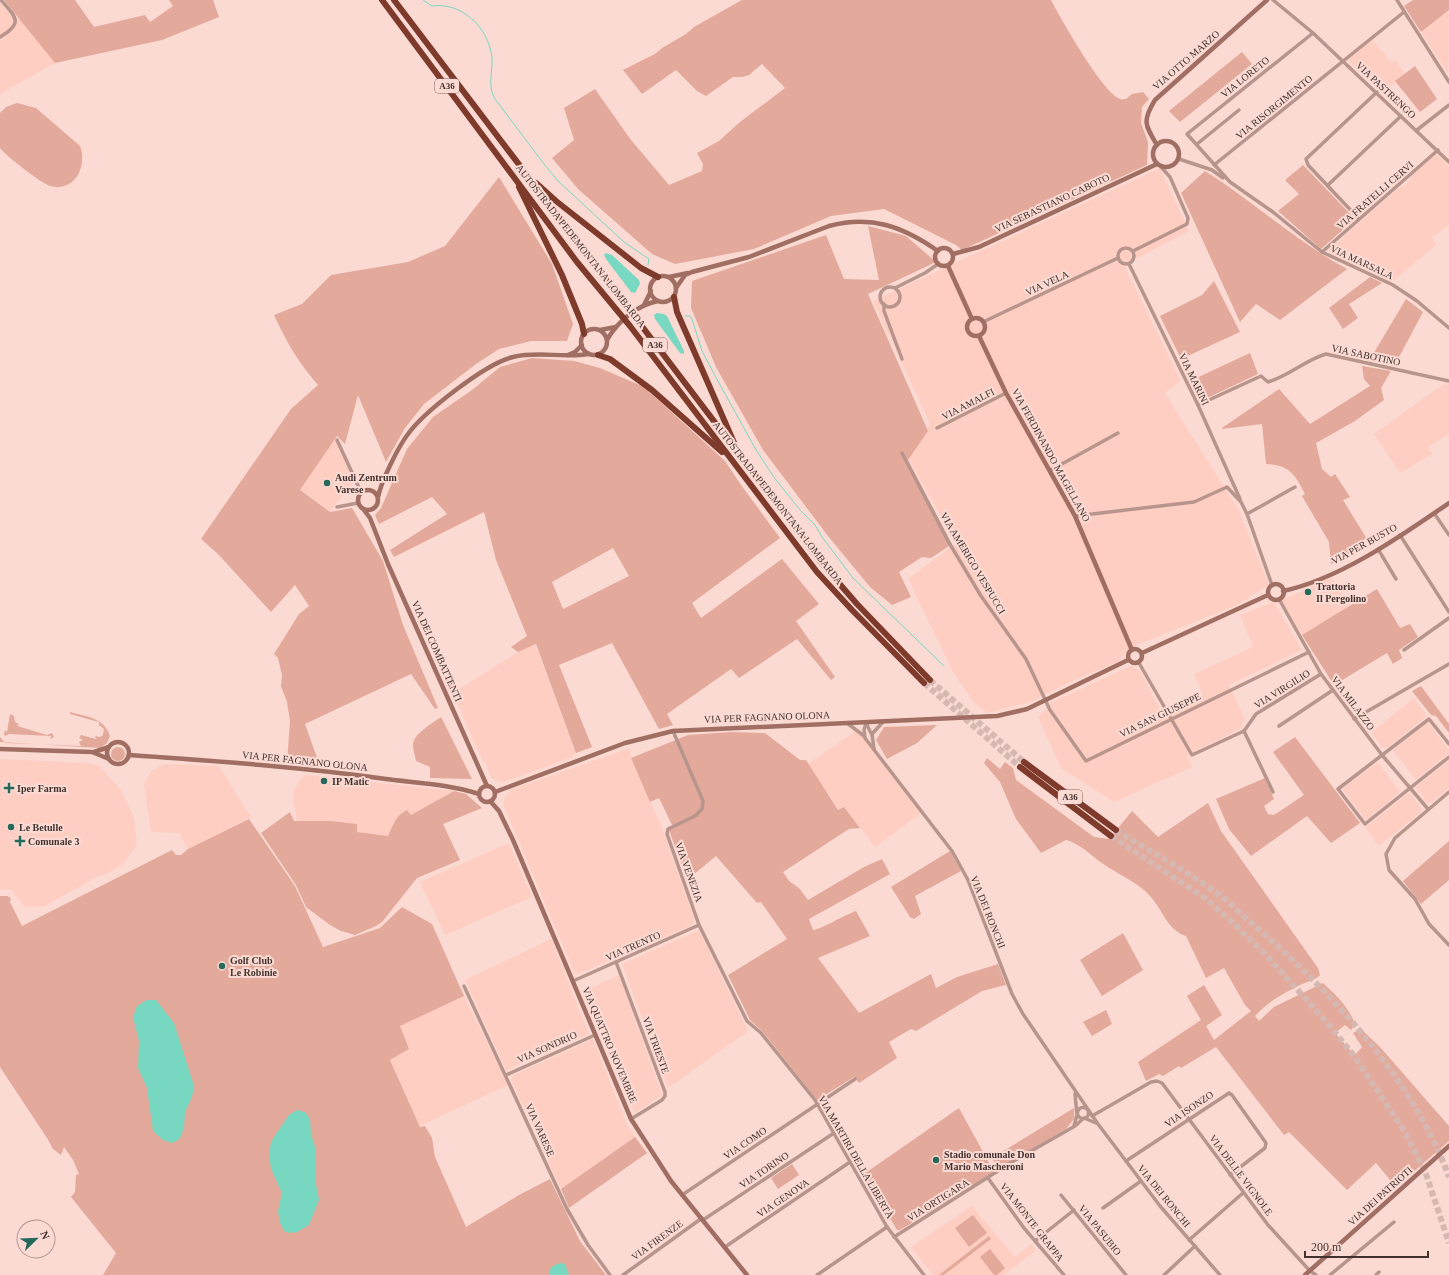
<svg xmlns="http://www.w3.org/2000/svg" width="1449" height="1275" font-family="'Times New Roman',serif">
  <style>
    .built { fill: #ffcec3 }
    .green { fill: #e3a99b; fill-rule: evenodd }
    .water { fill: #78d8c1 }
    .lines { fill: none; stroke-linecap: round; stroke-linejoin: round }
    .stream { stroke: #78d8c1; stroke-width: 1 }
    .highway-tunnel { stroke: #d6b8b2; stroke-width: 6; stroke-dasharray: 6 3; stroke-linecap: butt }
    .street { stroke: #b8958c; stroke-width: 3.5 }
    .secondary { stroke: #a06e62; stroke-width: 4.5 }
    .highway { stroke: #7e3a2b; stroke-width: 6 }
    .poi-dot { fill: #25695a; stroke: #fbdad3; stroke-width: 1.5 }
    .labels { text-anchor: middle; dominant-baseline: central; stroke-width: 4; stroke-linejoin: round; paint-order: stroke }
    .shield { fill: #fbdad3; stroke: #7a6460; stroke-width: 1 }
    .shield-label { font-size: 9px; font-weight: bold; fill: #42322e }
    .street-label { font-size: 10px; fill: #42322e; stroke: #fbdad3 }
    .poi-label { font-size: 10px; font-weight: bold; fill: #42322e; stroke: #fbdad3; text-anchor: start }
  </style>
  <rect width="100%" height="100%" fill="#fbdad3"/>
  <g class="built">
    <polygon points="0,2 14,19 21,20 55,63 0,94"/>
    <polygon points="1447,12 1449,14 1448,74 1421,32"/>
    <polygon points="1372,40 1392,63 1396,60 1405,74 1383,93 1348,60"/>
    <polygon points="1435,155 1438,155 1449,167 1449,225 1432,237 1437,244 1391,283 1331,254 1329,250 1401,186 1404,186 1411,180 1411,176"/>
    <polygon points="1160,168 1189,231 1124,265 1181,381 1165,393 1239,511 1269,585 1235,606 1139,644 1125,653 1119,661 1070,682 1033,701 987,713 973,701 953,672 908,579 956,543 907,456 930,424 873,301"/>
    <polygon points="1445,383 1449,384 1449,434 1428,447 1432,454 1400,473 1374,434"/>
    <polygon points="335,438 355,480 330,512 300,490"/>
    <polygon points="1332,578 1349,606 1302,635 1281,600"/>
    <polygon points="1274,602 1302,650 1229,685 1245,719 1240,729 1187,755 1192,767 1114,802 1061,768 1038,717 1052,702 1131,666 1140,671 1163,715 1171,712 1203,695 1194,674 1253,647 1240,615"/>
    <polygon points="535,644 576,753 573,754 573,757 504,782 499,781 491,778 485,761 483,762 453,693 518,652"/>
    <polygon points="1414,698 1427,716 1387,748 1383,748 1371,733"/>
    <polygon points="1426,723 1430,725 1449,750 1449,753 1416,780 1393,750"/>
    <polygon points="859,729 921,813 875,847 845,808 839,810 808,764"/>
    <polygon points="630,748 631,758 663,830 694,919 692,925 578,974 575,974 503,804 505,797 510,790"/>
    <polygon points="0,759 88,763 99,766 120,789 134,817 137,844 124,863 103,876 100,875 45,906 25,907 11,889 0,890"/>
    <polygon points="1449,760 1449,788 1431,803 1427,803 1416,787"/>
    <polygon points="1378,762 1400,792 1368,819 1365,819 1342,789"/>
    <polygon points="165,764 219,766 251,817 188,849 179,833 151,832 144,784 151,771"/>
    <polygon points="307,775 454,791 411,815 394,821 388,837 357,832 357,824 331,821 297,821 293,797 295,788 300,780"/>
    <polygon points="1407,794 1411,794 1421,808 1421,812 1379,846 1365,828"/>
    <polygon points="509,843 532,897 445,935 420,882"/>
    <polygon points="699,930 748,1031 668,1088 622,964"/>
    <polygon points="551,939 589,1034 506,1070 465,980"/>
    <polygon points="619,975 662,1095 635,1113 582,992"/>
    <polygon points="464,996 508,1085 420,1126 390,1060 409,1049 399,1026"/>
    <polygon points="593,1039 626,1122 635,1137 561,1189 511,1079 514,1075"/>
    <polygon points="972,1206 1015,1257 1031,1244 1036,1250 1004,1275 933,1275 911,1247"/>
  </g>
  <g class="green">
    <polygon points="4,0 75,0 94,27 145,15 150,22 173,6 169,0 213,0 219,17 162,40 55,63"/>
    <path d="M742,0H1051C1061,19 1103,93 1120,99C1122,100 1124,99 1126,99L1132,94L1143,92L1149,99L1142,107L1141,123L1148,142L1147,165L962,250L956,245L884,209L831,216L754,249L675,264L652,254L578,189L552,158L574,140L564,108L595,89L631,140L669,185L702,171L703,164L697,153L719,141L740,122L785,88L762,64L749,75L742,77H733L706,96L697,91L676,70L642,94L623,70L655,54L662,48L686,34L694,27Z"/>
    <polygon points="1413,0 1449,0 1449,10 1421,32 1404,6"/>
    <polygon points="1242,52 1252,64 1180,122 1169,111"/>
    <polygon points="1415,66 1437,99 1420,112 1395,81"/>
    <path d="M17,103L36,108L80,146C88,166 74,193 50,186C41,183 6,156 0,148V113L6,107Z"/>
    <polygon points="1303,165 1355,219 1321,249 1278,211 1299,194 1285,180"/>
    <path d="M1205,171C1254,202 1297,242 1347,269L1280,320L1256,304L1240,322L1181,193Z"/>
    <path d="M499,177L552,264L573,324L567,341H531L499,349L476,364L424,404L405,428L386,462L358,395L345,444L337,436L300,490L330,512L352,508L383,561L403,625L438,708L435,709L411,674L305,724L317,758L314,766L287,763L290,721L287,702L281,686L282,675L278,658L274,654L299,614L309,606L295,585L271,612L218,554L201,539L291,409L318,385C297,360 288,345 274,315L302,304L331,275L408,262L445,246Z"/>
    <polygon points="868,226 906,236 936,262 868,294 928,431 908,460 952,544 931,558 922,557 899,572 911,597 892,605 870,587 828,536 763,450 716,367 691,308 692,281 826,235 844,279 879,280"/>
    <polygon points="1370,277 1382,283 1349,304 1358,318 1343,329 1329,308"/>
    <polygon points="1214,281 1240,332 1181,359 1160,316 1202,295"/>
    <polygon points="1406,299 1423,312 1399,357 1392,364 1369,361"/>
    <polygon points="1250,353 1258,374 1205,399 1200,397 1192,380"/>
    <path d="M532,358L574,361L600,368L644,387L725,461L741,485L780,538L692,603L701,618L782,559L819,604L796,621L835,677L831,680L797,639L739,678L731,669L667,714L673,725L659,729L612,643L559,665L592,747L576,753L536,644L518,652L511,647L527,636L496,560L484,512L394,557L390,550L447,514L432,497L379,524L375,515L381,508L407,449L433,417L472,390L500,367ZM613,548L629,576L563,609L552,582Z"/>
    <path d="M1362,366L1391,371L1381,388L1384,400L1355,421L1316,443L1322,469L1331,477L1335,474L1350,497L1343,500L1367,539L1349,547L1352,556L1331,564L1329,542L1302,496L1305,494C1295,474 1289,465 1266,464L1262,424L1222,429V428L1279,389L1310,424L1370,386L1364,379Z"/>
    <polygon points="1377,589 1400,628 1410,624 1418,637 1399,650 1402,658 1393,664 1387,653 1334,685 1302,635"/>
    <polygon points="1421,686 1449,724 1449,733 1436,716 1431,715 1412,691"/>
    <path d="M70,712C85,716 105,718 110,736L107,743L100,748L0,742V737L5,743L81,746L79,742L83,740L79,738L81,735L96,739L95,736L100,737L103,735L104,729L99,725V722L70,714Z"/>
    <polygon points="10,714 14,716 15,722 19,724 17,726 47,735 52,733 54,737 50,739 51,736 9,734 5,736 4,734 5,730 7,732"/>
    <path d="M441,717L472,779L430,778V767L416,761C415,756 413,750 413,745C413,734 433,723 441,717Z"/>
    <polygon points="937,725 917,743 887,759 876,740 884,727"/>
    <path d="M731,732L765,733L800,760H806L838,810L844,807L860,828L849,829L783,872L789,881L799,888L808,900L864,867L882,859L890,874L809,919L813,930C822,929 844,915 856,911L870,936L818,958L859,1013L931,974L936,988L957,977L998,964L1006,985L982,991L916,1031L911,1029L889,1042L897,1058L859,1083L854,1077L817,1100L763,1032L750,1020L728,975L787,939L761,902L757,903L716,856L687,880L669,830L673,827L659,798L650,802L631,758L688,735Z"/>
    <polygon points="1295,737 1360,823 1331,843 1307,816 1251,856 1229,829 1216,799 1265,778 1274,799 1264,806 1268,814 1274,815 1304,795 1273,752"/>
    <circle cx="118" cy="754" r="7"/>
    <path d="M987,758L1000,769L1005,762L1013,768L1016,780L1094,837L1109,839L1132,811L1158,837L1208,803L1221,831L1318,968L1320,975C1314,981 1308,981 1300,985C1284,993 1267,1002 1255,1016L1259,1021L1274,1007L1323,983C1336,995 1350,1008 1355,1025L1351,1030L1345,1025L1335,1033L1355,1055L1362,1047L1353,1033L1361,1029L1380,1047L1449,1126V1141L1396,1187L1376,1163L1347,1190L1289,1132L1284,1135L1216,1047L1181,1068L1179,1066L1163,1076L1159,1074L1146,1081L1138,1062L1201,1020L1187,996L1204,985L1222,1015L1206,1026L1214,1040L1251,1011L1245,1005L1224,968L1206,978L1186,936C1167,930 1163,910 1150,896C1137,881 1118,875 1102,863C1090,855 1081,844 1066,840L1041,853L1016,819L1000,782L984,763Z"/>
    <path d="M454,791L466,794L482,808L443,824L460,860L417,878L382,922L376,926L355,935L341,931L330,925L306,907L296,885L261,833L290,812L294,821H331L357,824V832L388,836C393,825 395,816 407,810L411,815Z"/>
    <polygon points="249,819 295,886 323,947 380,928 402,907 432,924 464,996 400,1026 409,1049 390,1060 420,1127 425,1126 432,1138 435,1157 466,1227 519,1195 550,1179 580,1241 606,1275 103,1275 116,1253 71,1197 75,1192 76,1175 79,1174 73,1160 64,1147 61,1155 53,1149 47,1138 0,1067 0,896 7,896 11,898 10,902 22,926 172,850 176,855 181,855 188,849"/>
    <polygon points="1449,841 1449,880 1421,904 1403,881"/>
    <polygon points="950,851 961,871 915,896 921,914 914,919 910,917 891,887"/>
    <polygon points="1123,933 1143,970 1102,996 1080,960"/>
    <polygon points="1106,1010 1112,1024 1092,1036 1083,1022"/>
    <polygon points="959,1108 994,1172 900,1230 897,1230 864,1174"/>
    <polygon points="1074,1108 1074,1119 1066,1129 998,1169 992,1158"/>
    <polygon points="635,1137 647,1153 569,1208 561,1189"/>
    <polygon points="792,1164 799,1175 778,1189 771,1178"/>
    <polygon points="973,1215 987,1233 969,1247 955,1228"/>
    <polygon points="989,1236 991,1239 944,1275 939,1275"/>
    <polygon points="990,1249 1005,1268 997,1275 994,1275 980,1257"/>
  </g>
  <g class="water">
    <polygon points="606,253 612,255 639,280 640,284 635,293 631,292 606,259 604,255"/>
    <polygon points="657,313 664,314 667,316 684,351 684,354 680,353 655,319 654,315"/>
    <polygon points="147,1000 156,1000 174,1023 194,1086 192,1097 185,1112 184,1127 181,1136 178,1140 172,1143 163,1140 153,1131 147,1088 138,1068 139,1041 133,1017 137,1006"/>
    <polygon points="297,1110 305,1112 310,1119 311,1134 315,1147 315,1179 319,1200 309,1225 297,1232 290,1233 284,1231 280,1223 278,1211 282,1193 271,1169 269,1155 271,1142 276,1134 289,1115"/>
    <polygon points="560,1263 565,1264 569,1275 549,1275 551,1267"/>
  </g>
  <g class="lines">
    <g class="stream">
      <path d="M423,0L432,6C462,2 488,27 492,57C493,72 487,86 495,99L544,164L558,181L624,242L649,259L648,265"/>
      <polyline points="685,316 690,316 692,319 702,351 719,383 755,448 773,476 800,510 815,525 822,537 853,578 944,666"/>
    </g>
    <g class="highway-tunnel">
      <polyline points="930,680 1024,762"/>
      <polyline points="924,683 1020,767"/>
      <path d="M1116,830C1148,850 1181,868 1211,889C1227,899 1241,914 1255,926C1332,993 1413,1079 1449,1177"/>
      <polyline points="1111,836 1205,898 1230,920 1263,952 1324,1019 1354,1056 1403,1129 1425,1171 1449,1243"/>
    </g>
    <g class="street">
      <polyline points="1273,0 1313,33 1449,162"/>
      <polyline points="1397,0 1449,82"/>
      <polyline points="1313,33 1187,134 1230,182 1273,212 1322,252 1393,285 1417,301 1449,328"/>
      <path d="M0,37C24,23 16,17 1,0"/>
      <polyline points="1417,130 1449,105"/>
      <polyline points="1197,144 1239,110"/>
      <polyline points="1179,159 1212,170 1223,178"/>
      <polyline points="1214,165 1404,12"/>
      <polyline points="1328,185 1401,116"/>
      <polyline points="1359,219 1308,165 1306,159 1377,92"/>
      <circle cx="1126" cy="256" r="8"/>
      <polyline points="1133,251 1187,224 1188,218 1170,177 1161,167"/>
      <polyline points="1322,252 1438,150"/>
      <polyline points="1129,264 1198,405 1240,499"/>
      <circle cx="890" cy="297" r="10"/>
      <polyline points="895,288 925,273 938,264"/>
      <polyline points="884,304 884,311 902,359"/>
      <polyline points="983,322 1118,258"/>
      <path d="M1198,405L1261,376L1268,382C1289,376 1305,360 1326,354L1449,381"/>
      <polyline points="937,428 1006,393"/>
      <polyline points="337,440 361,492"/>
      <polyline points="902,453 948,541 981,596 1026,659 1050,710 1086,761 1309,652"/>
      <polyline points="1051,470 1118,433"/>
      <polyline points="337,507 358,503"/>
      <polyline points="1434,513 1449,535"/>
      <polyline points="1247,514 1295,487"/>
      <polyline points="1075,516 1194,502 1227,487 1241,502 1247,514 1272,585"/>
      <polyline points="1400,535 1449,612"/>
      <polyline points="1378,549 1396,579"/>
      <polyline points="1279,599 1321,674 1382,755 1428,809"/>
      <polyline points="1404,650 1449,618"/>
      <polyline points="1139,663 1192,755 1244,731 1256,714 1321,674"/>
      <polyline points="1354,719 1449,664"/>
      <polyline points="847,723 864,736"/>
      <polyline points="866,723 864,730 865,738 952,851 968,880 1012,994 1023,1014 1098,1124 1160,1206 1220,1275"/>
      <polyline points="866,723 872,735"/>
      <polyline points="1279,726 1333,690"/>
      <polyline points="673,731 703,801 702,809 695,816 668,829 667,834 699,925 747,1021 761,1033 815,1100 887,1227 924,1275"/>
      <polyline points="1244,731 1273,792"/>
      <polyline points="1449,744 1429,719 1338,789 1365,824 1449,757"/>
      <polyline points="874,749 872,734 883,722"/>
      <polyline points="1449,792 1395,838 1386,854 1389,870 1415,899 1429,924 1449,945"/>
      <polyline points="616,962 665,1092 665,1096 662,1100 631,1119"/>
      <polyline points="573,981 699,925"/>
      <polyline points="464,986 567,1209 588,1245 610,1275"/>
      <polyline points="506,1075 595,1035"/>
      <circle cx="1083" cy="1113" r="5.5"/>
      <polyline points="1092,1116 1151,1082 1157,1081 1162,1083 1268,1225 1310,1271 1316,1275"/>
      <polyline points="1074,1126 1077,1115 1075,1094"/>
      <polyline points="1126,1161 1229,1093 1232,1095 1266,1143 1265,1148 1230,1175"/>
      <polyline points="988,1178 1024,1228 1064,1275"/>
      <polyline points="682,1195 855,1079"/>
      <polyline points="1061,1195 1126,1275"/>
      <polyline points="1103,1208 1141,1181"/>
      <polyline points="703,1220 834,1133"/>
      <polyline points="894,1237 1012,1162 1075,1126 1084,1118 1096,1123"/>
      <polyline points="1189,1240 1243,1193"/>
      <polyline points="1035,1241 1074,1210"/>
      <polyline points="725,1247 850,1162"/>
      <polyline points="623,1275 702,1218"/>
      <polyline points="817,1275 887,1227"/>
      <polyline points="1164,1275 1195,1246"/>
      <polyline points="1330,1275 1394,1222"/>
      <polyline points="1376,1275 1379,1272"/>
    </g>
    <g class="secondary">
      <circle cx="1166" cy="154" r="13"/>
      <path d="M1157,145C1145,125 1142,121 1155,100L1267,0"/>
      <circle cx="944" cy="257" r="9"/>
      <polyline points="953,254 979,247 1157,164"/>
      <polyline points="948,266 972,319"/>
      <circle cx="663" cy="289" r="13"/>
      <polyline points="669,277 688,273"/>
      <path d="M676,288L685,275L692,272L749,257L829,226C871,215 902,226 938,251"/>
      <polyline points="644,305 651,291"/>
      <circle cx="976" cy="327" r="9"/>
      <circle cx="594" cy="342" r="13"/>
      <polyline points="600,330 616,327"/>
      <polyline points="979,336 1006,393 1075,516 1132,650"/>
      <path d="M607,340C617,322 637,305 658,301"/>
      <polyline points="568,355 575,352 582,345"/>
      <circle cx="368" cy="500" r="10"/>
      <path d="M378,497C381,482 398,447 408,434C424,412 486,363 513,357C537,351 563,358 589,354"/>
      <polyline points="364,510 370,518 388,564 487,786"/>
      <circle cx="1276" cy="592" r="8"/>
      <path d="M1283,591C1340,579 1401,536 1449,503"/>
      <circle cx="1135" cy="656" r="7"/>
      <polyline points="1142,653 1268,595"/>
      <circle cx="118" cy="753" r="11"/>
      <polyline points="0,749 92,752 109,759"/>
      <polyline points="94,752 109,747"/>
      <path d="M129,755C215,761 301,767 386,779C417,783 449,784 479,794"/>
      <circle cx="487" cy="794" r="8"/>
      <polyline points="495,792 625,743 673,731 997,716 1027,709 1128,660"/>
      <polyline points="491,802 499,811 513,840 631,1119 671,1181 747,1275"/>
      <polyline points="1305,1275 1449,1146"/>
    </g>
    <g class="highway">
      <polyline points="382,0 577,262 630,326 817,572 852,610 924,683"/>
      <polyline points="394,0 824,566 857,604 930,680"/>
      <polyline points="536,183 556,201 641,268 658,277"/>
      <polyline points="519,187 562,275 582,324 584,334"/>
      <polyline points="674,297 677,312 735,445"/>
      <polyline points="598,355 610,359 652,390 722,452"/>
      <polyline points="1024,762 1116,830"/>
      <polyline points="1020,767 1111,836"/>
    </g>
  </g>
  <g class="poi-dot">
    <circle cx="327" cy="483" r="4"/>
    <circle cx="1308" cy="592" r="4"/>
    <circle cx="324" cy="781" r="4"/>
    <path d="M7 782h4v4h4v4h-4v4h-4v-4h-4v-4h4z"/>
    <circle cx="11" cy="827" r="4"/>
    <path d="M18 835h4v4h4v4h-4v4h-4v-4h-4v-4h4z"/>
    <circle cx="222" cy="966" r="4"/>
    <circle cx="936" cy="1160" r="4"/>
  </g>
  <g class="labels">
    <g class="shield">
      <rect x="435" y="79" width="24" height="14" rx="3"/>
      <rect x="643" y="338" width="24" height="14" rx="3"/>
      <rect x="1058" y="790" width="24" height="14" rx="3"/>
    </g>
    <g class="shield-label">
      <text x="447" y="86">A36</text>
      <text x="655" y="345">A36</text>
      <text x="1070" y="797">A36</text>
    </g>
    <g class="street-label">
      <text transform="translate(1186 60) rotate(-41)">VIA OTTO MARZO</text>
      <text transform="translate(1245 77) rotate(-39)">VIA LORETO</text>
      <text transform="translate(1386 90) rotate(43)">VIA PASTRENGO</text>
      <text transform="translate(1274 107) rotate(-39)">VIA RISORGIMENTO</text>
      <text transform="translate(1375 195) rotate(-41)">VIA FRATELLI CERVI</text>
      <text transform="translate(1052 203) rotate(-25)">VIA SEBASTIANO CABOTO</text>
      <text transform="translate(581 246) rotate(52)">AUTOSTRADA PEDEMONTANA LOMBARDA</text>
      <text transform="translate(1362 262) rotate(25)">VIA MARSALA</text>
      <text transform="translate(1047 283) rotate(-25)">VIA VELA</text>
      <text transform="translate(1366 355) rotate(12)">VIA SABOTINO</text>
      <text transform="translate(1194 379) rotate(64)">VIA MARINI</text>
      <text transform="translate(968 404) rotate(-27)">VIA AMALFI</text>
      <text transform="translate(1051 455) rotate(61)">VIA FERDINANDO MAGELLANO</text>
      <text transform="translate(778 503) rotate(52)">AUTOSTRADA PEDEMONTANA LOMBARDA</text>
      <text transform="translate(1364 544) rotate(-29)">VIA PER BUSTO</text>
      <text transform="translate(973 563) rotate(59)">VIA AMERIGO VESPUCCI</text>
      <text transform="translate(437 651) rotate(66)">VIA DEI COMBATTENTI</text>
      <text transform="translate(1282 689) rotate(-32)">VIA VIRGILIO</text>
      <text transform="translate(1353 703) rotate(53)">VIA MILAZZO</text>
      <text transform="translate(1160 715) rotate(-26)">VIA SAN GIUSEPPE</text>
      <text transform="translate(767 717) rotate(-2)">VIA PER FAGNANO OLONA</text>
      <text transform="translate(305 761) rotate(6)">VIA PER FAGNANO OLONA</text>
      <text transform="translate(689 872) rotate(70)">VIA VENEZIA</text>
      <text transform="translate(988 912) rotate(68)">VIA DEI RONCHI</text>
      <text transform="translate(633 946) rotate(-24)">VIA TRENTO</text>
      <text transform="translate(610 1045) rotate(67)">VIA QUATTRO NOVEMBRE</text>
      <text transform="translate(656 1045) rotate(70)">VIA TRIESTE</text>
      <text transform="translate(547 1047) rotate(-24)">VIA SONDRIO</text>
      <text transform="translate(1189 1109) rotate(-34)">VIA ISONZO</text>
      <text transform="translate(540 1130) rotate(66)">VIA VARESE</text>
      <text transform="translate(745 1143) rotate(-34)">VIA COMO</text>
      <text transform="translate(856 1157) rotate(60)">VIA MARTIRI DELLA LIBERTÀ</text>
      <text transform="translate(764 1170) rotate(-34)">VIA TORINO</text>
      <text transform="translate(1241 1175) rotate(53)">VIA DELLE VIGNOLE</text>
      <text transform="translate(1164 1196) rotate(51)">VIA DEI RONCHI</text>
      <text transform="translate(1380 1196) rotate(-42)">VIA DEI PATRIOTI</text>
      <text transform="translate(783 1198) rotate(-34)">VIA GENOVA</text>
      <text transform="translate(938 1200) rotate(-32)">VIA ORTIGARA</text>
      <text transform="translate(1032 1222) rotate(52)">VIA MONTE GRAPPA</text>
      <text transform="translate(1100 1230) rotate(51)">VIA PASUBIO</text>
      <text transform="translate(657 1240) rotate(-36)">VIA FIRENZE</text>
    </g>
    <g class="poi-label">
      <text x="335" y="477">Audi Zentrum<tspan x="335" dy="12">Varese</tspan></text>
      <text x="1316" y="586">Trattoria<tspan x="1316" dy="12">Il Pergolino</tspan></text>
      <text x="332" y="781">IP Matic</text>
      <text x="17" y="788">Iper Farma</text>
      <text x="19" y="827">Le Betulle</text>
      <text x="28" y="841">Comunale 3</text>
      <text x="230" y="960">Golf Club<tspan x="230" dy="12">Le Robinie</tspan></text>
      <text x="944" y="1154">Stadio comunale Don<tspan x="944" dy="12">Mario Mascheroni</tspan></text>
    </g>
  </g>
  <g transform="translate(36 1239) rotate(67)"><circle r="19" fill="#fbdad3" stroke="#b19791"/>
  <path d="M0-3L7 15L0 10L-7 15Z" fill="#25695a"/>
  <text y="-6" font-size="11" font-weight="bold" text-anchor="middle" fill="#42322e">N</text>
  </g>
  <path d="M1305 1251v6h123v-6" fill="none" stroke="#42322e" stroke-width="2"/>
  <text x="1311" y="1251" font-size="12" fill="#42322e" stroke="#fbdad3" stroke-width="3" paint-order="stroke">200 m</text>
</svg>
